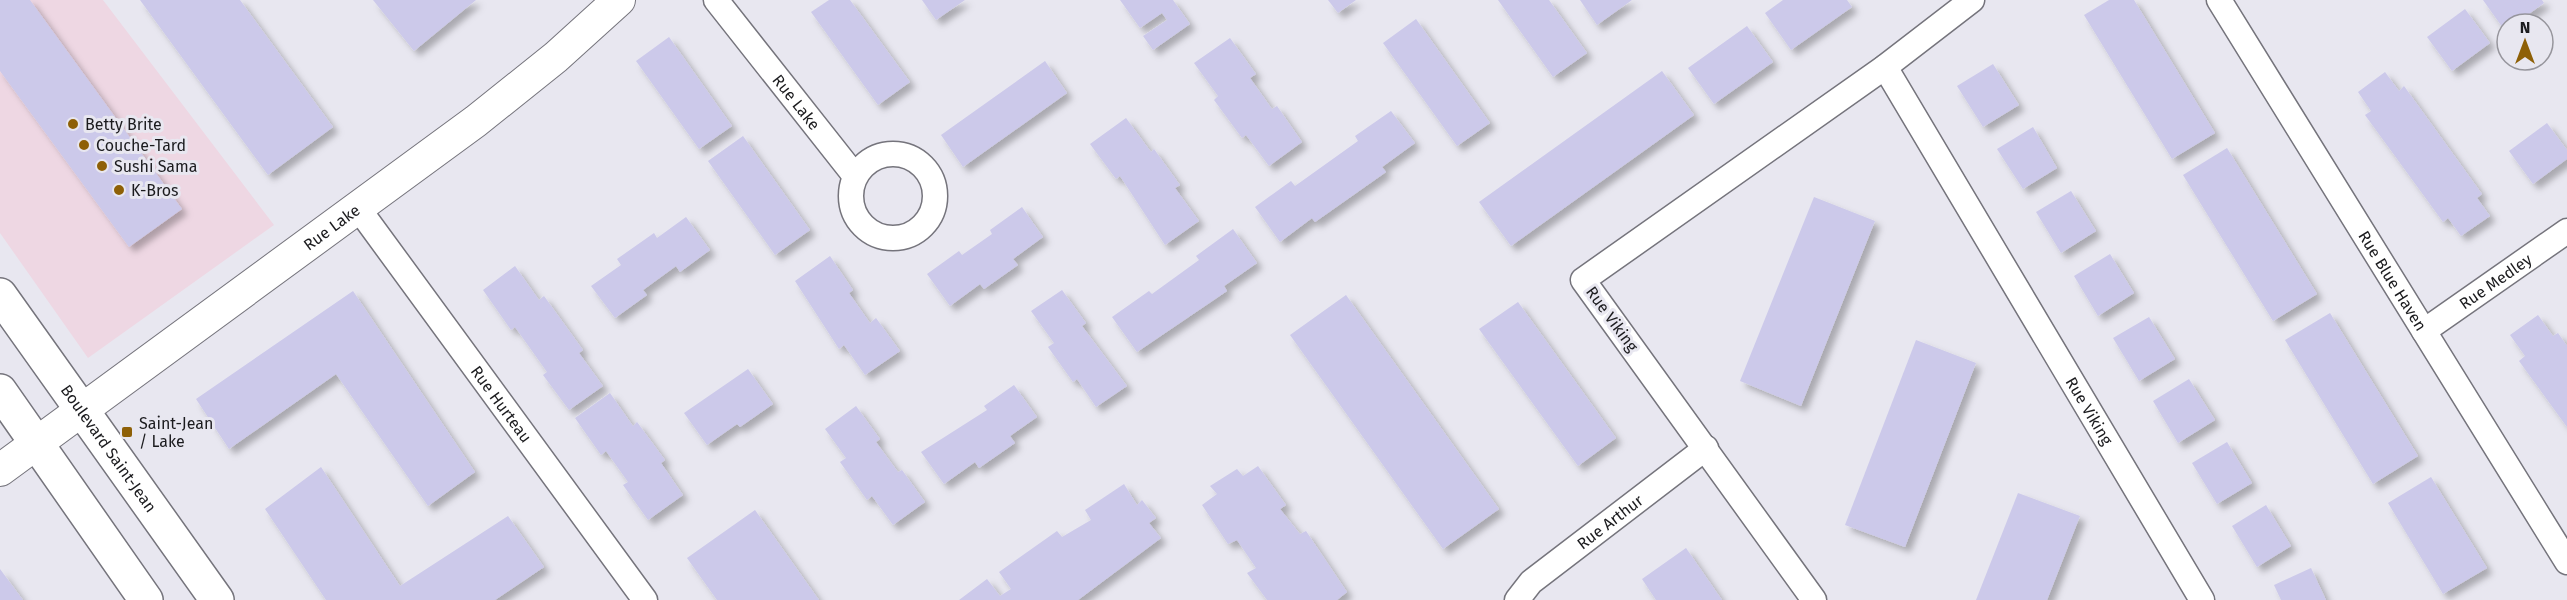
<svg xmlns="http://www.w3.org/2000/svg" width="2567" height="600" font-family="'Fira Sans',sans-serif">
  <style>
    .commercial { fill: #eed7e3 }
    .building { fill: #ccc9ea; filter: url(#shadow) }
    .lines { fill: none; stroke-linecap: round; stroke-linejoin: round }
    .minor-casing { stroke: #75747c; stroke-width: 27 }
    .tertiary-casing { stroke: #75747c; stroke-width: 34 }
    .secondary-casing { stroke: #75747c; stroke-width: 36 }
    .minor { stroke: #fff; stroke-width: 24 }
    .tertiary { stroke: #fff; stroke-width: 32 }
    .secondary { stroke: #fff; stroke-width: 33 }
    .poi-dot { fill: #8e6007; stroke: #e8e7f0; stroke-width: 2 }
    .labels { text-anchor: middle; dominant-baseline: central; stroke-width: 6; stroke-linejoin: round; paint-order: stroke }
    .street-label { font-size: 16px; fill: #1b1b1e; stroke: #e8e7f0 }
    .poi-label { font-size: 16px; fill: #1b1b1e; stroke: #e8e7f0; text-anchor: start }
  </style>
  <defs>
    <filter id="shadow"><feDropShadow dx="5.5" dy="5.5" stdDeviation="3" flood-color="#0004"/></filter>
  </defs>
  <rect width="100%" height="100%" fill="#e8e7f0"/>
  <polygon class="commercial" points="0,0 103,0 274,225 88,358 0,233"/>
  <g class="building">
    <polygon points="0,0 30,0 182,209 129,247 0,71"/>
    <polygon points="140,0 240,0 333,127 268,175"/>
    <polygon points="373,0 476,0 414,51"/>
    <polygon points="829,0 850,0 910,82 878,105 811,12"/>
    <polygon points="922,0 965,0 936,20"/>
    <polygon points="1120,0 1173,0 1190,24 1153,50 1143,36 1167,20 1162,13 1140,28"/>
    <polygon points="1328,0 1356,0 1338,13"/>
    <polygon points="1498,0 1549,0 1587,53 1553,77"/>
    <polygon points="1580,0 1632,0 1597,25"/>
    <polygon points="1783,0 1847,0 1852,7 1791,50 1765,13"/>
    <polygon points="2109,0 2134,0 2215,133 2172,159 2084,15"/>
    <polygon points="2483,0 2542,0 2544,3 2515,24 2507,24 2505,31"/>
    <polygon points="2465,9 2490,43 2452,71 2427,37"/>
    <polygon points="1416,19 1490,123 1457,146 1383,43"/>
    <polygon points="1747,26 1773,62 1714,104 1688,68"/>
    <polygon points="669,37 732,126 699,149 636,61"/>
    <polygon points="1230,38 1256,74 1250,78 1272,109 1277,106 1302,142 1269,166 1246,135 1242,138 1214,100 1218,96 1194,63"/>
    <polygon points="1045,61 1067,93 963,167 941,135"/>
    <polygon points="1993,64 2019,105 1983,127 1957,86"/>
    <polygon points="1662,71 1694,115 1511,246 1479,202"/>
    <polygon points="2385,72 2399,91 2404,86 2482,194 2477,198 2490,216 2461,236 2448,218 2443,222 2365,115 2371,111 2358,92"/>
    <polygon points="1391,111 1415,143 1382,167 1386,172 1315,222 1312,218 1280,242 1255,207 1291,181 1295,186 1358,141 1355,136"/>
    <polygon points="1126,118 1151,152 1154,149 1180,185 1175,188 1199,221 1165,245 1120,176 1116,179 1090,144"/>
    <polygon points="2547,123 2567,150 2567,159 2533,184 2509,151"/>
    <polygon points="2033,127 2057,168 2023,189 1997,149"/>
    <polygon points="743,136 810,230 775,255 708,161"/>
    <polygon points="2227,148 2317,294 2273,321 2183,175"/>
    <polygon points="2071,191 2096,231 2061,253 2036,212"/>
    <polygon points="1814,197 1875,221 1801,406 1740,381"/>
    <polygon points="1022,207 1043,237 1013,259 1018,265 984,289 980,284 950,306 927,274 959,251 962,255 992,234 990,230"/>
    <polygon points="686,217 710,250 680,272 676,266 643,290 647,295 615,318 591,286 621,265 617,259 654,233 657,238"/>
    <polygon points="1233,229 1257,263 1224,286 1227,291 1137,352 1112,317 1149,291 1152,294 1199,260 1196,256"/>
    <polygon points="2110,254 2134,293 2098,316 2074,276"/>
    <polygon points="830,256 853,290 849,293 870,323 876,318 900,351 865,375 844,345 839,349 795,281"/>
    <polygon points="515,266 539,300 544,296 583,350 579,353 603,386 569,410 543,375 547,372 515,327 511,330 483,290"/>
    <polygon points="1062,290 1086,323 1082,326 1127,386 1096,407 1077,379 1073,382 1048,347 1054,343 1031,311"/>
    <polygon points="353,291 475,472 428,506 336,374 229,449 196,399"/>
    <polygon points="1346,295 1499,509 1443,549 1290,335"/>
    <polygon points="1518,302 1616,438 1578,466 1479,329"/>
    <polygon points="2330,313 2418,456 2373,484 2285,340"/>
    <polygon points="2538,315 2553,336 2558,333 2567,346 2567,427 2519,361 2525,356 2510,335"/>
    <polygon points="2149,317 2175,359 2139,381 2113,338"/>
    <polygon points="1916,340 1976,363 1905,547 1845,525"/>
    <polygon points="748,369 773,404 740,427 737,424 707,445 684,413"/>
    <polygon points="2189,379 2215,420 2178,443 2153,401"/>
    <polygon points="1014,385 1037,417 1010,436 1015,443 979,468 975,462 944,484 921,452 987,410 984,406"/>
    <polygon points="610,393 633,426 637,422 665,460 661,463 683,495 648,520 623,485 628,482 606,451 601,455 575,418"/>
    <polygon points="856,406 880,439 876,442 898,472 902,470 925,502 893,525 872,496 867,500 840,462 846,458 825,429"/>
    <polygon points="2227,442 2252,483 2217,504 2192,463"/>
    <polygon points="1258,466 1286,505 1280,509 1300,534 1306,531 1347,592 1337,600 1267,600 1247,573 1256,568 1237,540 1228,544 1202,505 1217,494 1210,486 1237,469 1243,476"/>
    <polygon points="321,467 400,586 508,516 544,567 495,600 326,600 265,509"/>
    <polygon points="2431,477 2487,568 2443,594 2388,503"/>
    <polygon points="1124,484 1137,505 1142,500 1156,518 1149,523 1161,538 1078,600 959,600 987,579 1000,596 1011,589 999,572 1057,531 1062,537 1091,520 1085,510"/>
    <polygon points="2018,493 2080,516 2047,600 1976,600"/>
    <polygon points="2266,505 2291,546 2257,567 2232,526"/>
    <polygon points="755,510 819,600 717,600 687,558"/>
    <polygon points="1686,548 1722,600 1656,600 1642,579"/>
    <polygon points="2311,568 2326,600 2281,600 2274,585"/>
    <polygon points="0,569 23,600 0,600"/>
  </g>
  <g class="lines">
    <g class="minor-casing">
      <g id="minor">
        <path id="s1" d="M716,0L855,176"/>
        <path id="s2" d="M2219,0L2567,562"/>
        <path id="s3" d="M1885,67L2202,600"/>
        <circle cx="893" cy="196" r="42"/>
        <path id="s4" d="M358,208L645,600"/>
        <path id="s5" d="M2424,331L2567,231"/>
        <path id="s6" d="M1517,600L1531,582L1706,448"/>
        <polyline points="1814,600 1583,280 1885,67 1972,0"/>
      </g>
    </g>
    <g class="tertiary-casing">
      <g id="tertiary">
        <path id="s7" d="M0,470L476,121L556,57L619,0"/>
      </g>
    </g>
    <g class="secondary-casing">
      <g id="secondary">
        <path id="s8" d="M0,295L217,600"/>
        <polyline points="0,391 146,600"/>
      </g>
    </g>
    <use href="#minor" class="minor"/>
    <use href="#tertiary" class="tertiary"/>
    <use href="#secondary" class="secondary"/>
  </g>
  <g class="poi-dot">
    <circle cx="73" cy="124" r="6"/>
    <circle cx="84" cy="145" r="6"/>
    <circle cx="102" cy="166" r="6"/>
    <circle cx="119" cy="190" r="6"/>
    <rect x="121" y="426" width="12" height="12" rx="3"/>
  </g>
  <g class="labels">
    <g class="street-label">
      <text stroke="none"><textPath href="#s1" startOffset="130">Rue Lake</textPath></text>
      <text stroke="none"><textPath href="#s7" startOffset="411">Rue Lake</textPath></text>
      <text stroke="none"><textPath href="#s2" startOffset="330">Rue Blue Haven</textPath></text>
      <text stroke="none"><textPath href="#s5" startOffset="87">Rue Medley</textPath></text>
      <text transform="translate(1612 319) rotate(54)">Rue Viking</text>
      <text stroke="none"><textPath href="#s4" startOffset="243">Rue Hurteau</textPath></text>
      <text stroke="none"><textPath href="#s3" startOffset="400">Rue Viking</textPath></text>
      <text stroke="none"><textPath href="#s8" startOffset="188">Boulevard Saint-Jean</textPath></text>
      <text stroke="none"><textPath href="#s6" startOffset="122">Rue Arthur</textPath></text>
    </g>
    <g class="poi-label">
      <text x="85" y="124">Betty Brite</text>
      <text x="96" y="145">Couche-Tard</text>
      <text x="114" y="166">Sushi Sama</text>
      <text x="131" y="190">K-Bros</text>
      <text x="139" y="423">Saint-Jean<tspan x="139" dy="18">/ Lake</tspan></text>
    </g>
  </g>
  <g transform="translate(2525 42)"><circle r="28" fill="#e8e7f0" stroke="#96959c" stroke-width="1.5"/>
  <path d="M0-4.5L10 22L0 15L-10 22Z" fill="#8e6007"/>
  <text y="-9" font-size="16" font-weight="bold" text-anchor="middle" fill="#1b1b1e">N</text>
  </g>
</svg>
